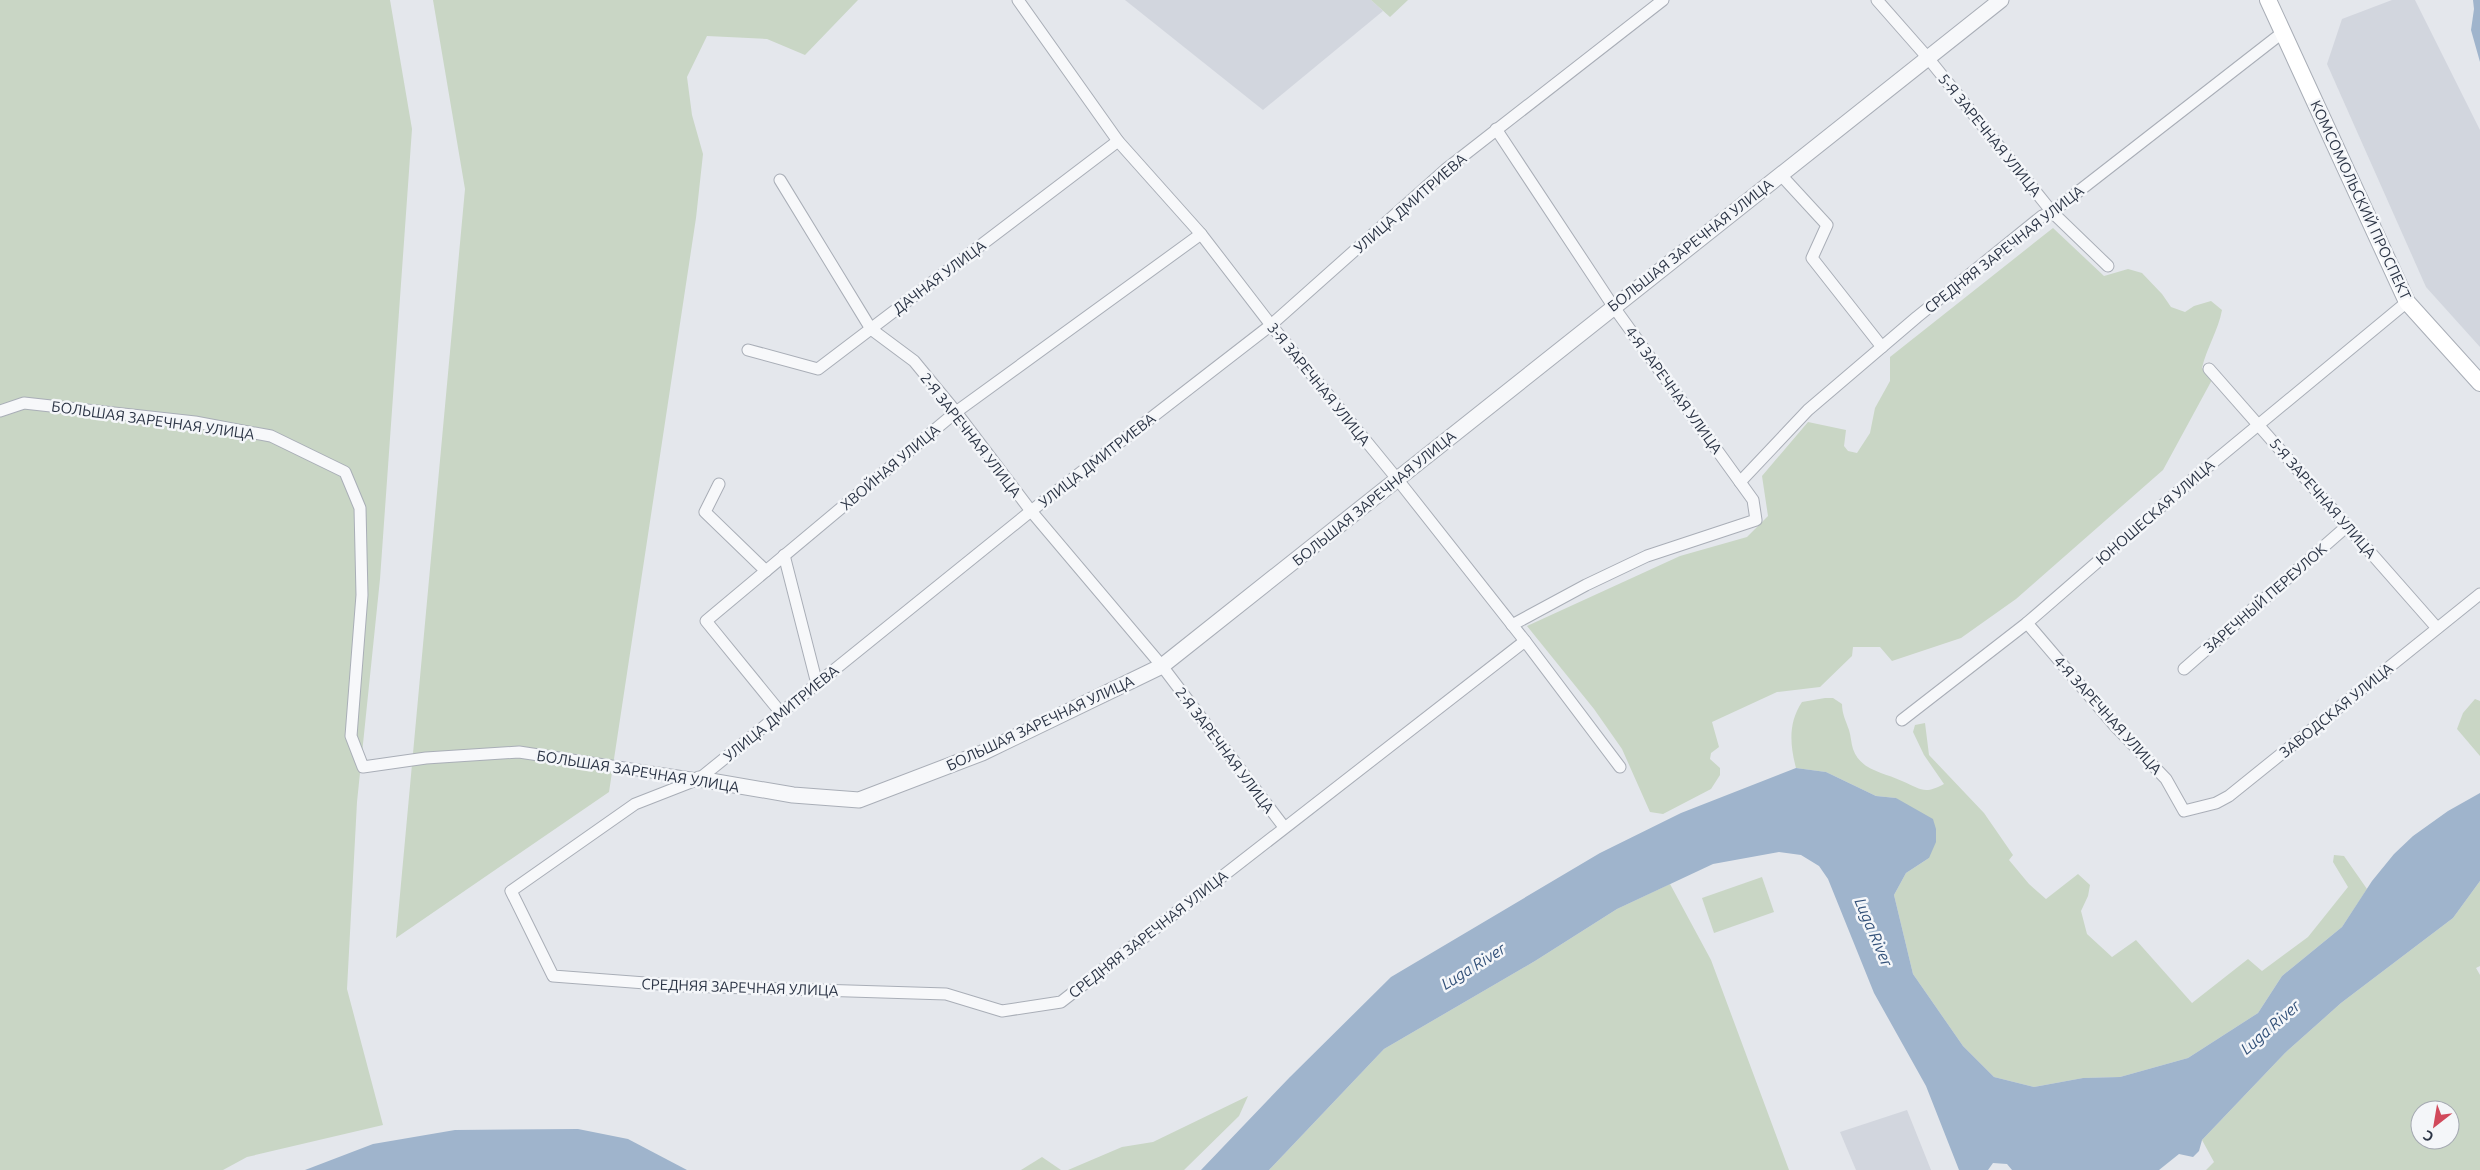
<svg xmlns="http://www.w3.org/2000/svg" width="2480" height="1170" font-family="Ubuntu,sans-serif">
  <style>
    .built { fill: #d2d6de }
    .green { fill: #c9d6c5; fill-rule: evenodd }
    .water { fill: #9fb4cc }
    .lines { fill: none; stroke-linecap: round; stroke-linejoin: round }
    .minor-casing { stroke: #a9aeb7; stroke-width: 13 }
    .tertiary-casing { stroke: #a9aeb7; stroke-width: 17 }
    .secondary-casing { stroke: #a9aeb7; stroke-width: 18 }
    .minor { stroke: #f7f8fa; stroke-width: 11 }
    .tertiary { stroke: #f7f8fa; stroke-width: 15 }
    .secondary { stroke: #fff; stroke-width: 16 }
    .labels { text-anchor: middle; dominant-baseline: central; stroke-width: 5; stroke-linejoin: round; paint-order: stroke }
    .street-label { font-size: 15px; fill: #2b3445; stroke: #f4f6f9 }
    .water-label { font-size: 16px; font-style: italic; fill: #34527a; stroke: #f4f6f9 }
  </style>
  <rect width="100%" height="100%" fill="#e4e7ec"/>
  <g class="built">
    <polygon points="1125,0 1371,0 1383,11 1263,110"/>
    <polygon points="2392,0 2415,0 2480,130 2480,347 2426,287 2327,64 2342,19"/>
    <polygon points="1907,1110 1931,1170 1856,1170 1840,1132"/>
  </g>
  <g class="green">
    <polygon points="0,0 390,0 412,129 380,579 357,802 347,989 383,1125 247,1157 223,1170 0,1170"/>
    <polygon points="433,0 858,0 805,55 767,39 707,36 687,77 692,115 703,154 696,218 609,792 396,938 465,189"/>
    <polygon points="1371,0 1408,0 1390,17"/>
    <path d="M2053,228L2104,276L2128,269L2142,273L2162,294L2171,307L2185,312L2194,306L2211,301L2222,310C2218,331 2207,347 2202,368L2213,378L2163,470L2016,599L1961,638L1892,661L1880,647H1853L1852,656L1820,687L1777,692L1712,722L1719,747L1711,753L1710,759L1720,768V775L1711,789L1663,814L1650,812L1622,749L1594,709L1527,626L1680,556L1747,537L1768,516L1762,476L1808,422L1846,430L1844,446L1848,451L1857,453L1870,433L1875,408L1890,381V357Z"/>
    <path d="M1825,698H1833L1842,704C1842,714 1846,721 1849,730C1851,736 1851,743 1853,749C1861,771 1883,772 1902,781C1921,789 1924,795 1944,784L1924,755L1913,732L1915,725L1925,723L1929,755L1984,813L2013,855L2009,860L2029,884L2046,899L2078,874L2090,885L2088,896L2081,911L2087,934L2112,957L2136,940L2192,1003L2248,959L2262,971L2308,937L2348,887L2333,862L2334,855L2344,856L2367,889L2342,927L2282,976L2258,1013L2188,1058L2120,1077L2083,1078L2034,1087L1994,1077L1963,1046L1913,974L1894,895L1906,873L1929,858L1896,798L1876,796L1826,772L1796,768C1790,745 1788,723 1802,702Z"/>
    <polygon points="2475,699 2480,701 2480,756 2457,729 2463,713"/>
    <polygon points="1762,877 1774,912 1714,933 1702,898"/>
    <path d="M2480,881V966L2476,968L2480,975V1170H2206L2214,1162L2202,1140L2285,1053L2341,1003L2453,918ZM2420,1110H2450V1140H2420Z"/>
    <polygon points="1670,884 1711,960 1789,1170 1269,1170 1384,1049 1535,961 1617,909"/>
    <polygon points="1248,1096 1239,1116 1184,1170 1068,1170 1122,1147 1153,1142"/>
    <polygon points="1042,1157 1061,1170 1021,1170"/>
  </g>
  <g class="water">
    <polygon points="2473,0 2480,0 2480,62 2471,30 2474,9"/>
    <polygon points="1796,768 1826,772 1876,796 1896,798 1933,819 1936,829 1936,842 1929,858 1906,873 1894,895 1913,974 1963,1046 1994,1077 2034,1087 2083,1078 2120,1077 2188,1058 2258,1013 2282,976 2342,927 2372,881 2394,854 2413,836 2448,811 2480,793 2480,881 2453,918 2341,1003 2285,1053 2202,1140 2199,1151 2193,1157 2179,1154 2159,1170 2012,1170 2007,1164 1993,1163 1988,1170 1959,1170 1926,1086 1874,993 1828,879 1819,866 1801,855 1779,852 1713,864 1617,909 1535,961 1384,1049 1269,1170 1201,1170 1289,1078 1391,977 1600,853 1681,813"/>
    <polygon points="578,1129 628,1139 687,1170 305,1170 373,1144 455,1130"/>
  </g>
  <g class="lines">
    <g class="minor-casing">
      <g id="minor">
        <polyline points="1018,0 1118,141 1201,234 1271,325 1398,480 1525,641 1620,767"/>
        <polyline points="1877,0 1928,58 2052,212 2108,266"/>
        <polyline points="1496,129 1613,306 1753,500 1756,520 1647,556 1586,585 1512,625"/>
        <polyline points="1780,174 1827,225 1812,258 1882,347"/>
        <polyline points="780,180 871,329 914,361 956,412 1031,511 1162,666 1284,827"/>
        <polyline points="748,350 818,369 1118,141"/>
        <polyline points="2209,369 2437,628"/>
        <polyline points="0,411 24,403 195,422 271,436 345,472 360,508 362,595 351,736 363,767 426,758 519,752 697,779"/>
        <polyline points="1740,482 1808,410 1917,317 2042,216 2052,212 2282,33"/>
        <polyline points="719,484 705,512 766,571"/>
        <polyline points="784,555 817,684"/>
        <polyline points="2027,623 2115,726 2166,779 2184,811 2216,803 2229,796 2480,594"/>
        <polyline points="1525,641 1061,1002 1002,1011 946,994 685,986 553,976 511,891 635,804 699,779 1031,511 1271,325 1445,170 1663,0"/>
        <polyline points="2184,669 2346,527"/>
        <polyline points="781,713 706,621 956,412 1201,234"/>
        <polyline points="1902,720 2027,623 2193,479 2407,302"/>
      </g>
    </g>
    <g class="tertiary-casing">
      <polyline id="tertiary" points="699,779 793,795 859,800 982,753 1162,666 2001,0"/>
    </g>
    <g class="secondary-casing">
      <polyline id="secondary" points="2268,0 2407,302 2480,383"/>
    </g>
    <use href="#minor" class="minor"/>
    <use href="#tertiary" class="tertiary"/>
    <use href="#secondary" class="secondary"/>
  </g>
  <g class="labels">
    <g class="street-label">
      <text transform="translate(1990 135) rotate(51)">5-Я ЗАРЕЧНАЯ УЛИЦА</text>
      <text transform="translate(2361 200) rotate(65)">КОМСОМОЛЬСКИЙ ПРОСПЕКТ</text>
      <text transform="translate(1410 203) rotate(-41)">УЛИЦА ДМИТРИЕВА</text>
      <text transform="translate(1690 245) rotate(-38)">БОЛЬШАЯ ЗАРЕЧНАЯ УЛИЦА</text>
      <text transform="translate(2004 249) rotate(-38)">СРЕДНЯЯ ЗАРЕЧНАЯ УЛИЦА</text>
      <text transform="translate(939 277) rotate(-37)">ДАЧНАЯ УЛИЦА</text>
      <text transform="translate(1319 384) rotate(51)">3-Я ЗАРЕЧНАЯ УЛИЦА</text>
      <text transform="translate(1674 390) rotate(54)">4-Я ЗАРЕЧНАЯ УЛИЦА</text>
      <text transform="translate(153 420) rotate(8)">БОЛЬШАЯ ЗАРЕЧНАЯ УЛИЦА</text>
      <text transform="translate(971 435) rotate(52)">2-Я ЗАРЕЧНАЯ УЛИЦА</text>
      <text transform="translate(1097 460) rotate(-38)">УЛИЦА ДМИТРИЕВА</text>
      <text transform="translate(890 467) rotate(-40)">ХВОЙНАЯ УЛИЦА</text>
      <text transform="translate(1374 498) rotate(-39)">БОЛЬШАЯ ЗАРЕЧНАЯ УЛИЦА</text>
      <text transform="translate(2323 498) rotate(49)">5-Я ЗАРЕЧНАЯ УЛИЦА</text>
      <text transform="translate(2155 512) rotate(-41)">ЮНОШЕСКАЯ УЛИЦА</text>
      <text transform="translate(2265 598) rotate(-41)">ЗАРЕЧНЫЙ ПЕРЕУЛОК</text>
      <text transform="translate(2336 710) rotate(-39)">ЗАВОДСКАЯ УЛИЦА</text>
      <text transform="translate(781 713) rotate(-39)">УЛИЦА ДМИТРИЕВА</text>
      <text transform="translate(2108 715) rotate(48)">4-Я ЗАРЕЧНАЯ УЛИЦА</text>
      <text transform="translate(1040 723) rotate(-25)">БОЛЬШАЯ ЗАРЕЧНАЯ УЛИЦА</text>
      <text transform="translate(1225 750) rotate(53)">2-Я ЗАРЕЧНАЯ УЛИЦА</text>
      <text transform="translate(638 771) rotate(9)">БОЛЬШАЯ ЗАРЕЧНАЯ УЛИЦА</text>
      <text transform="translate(1148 934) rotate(-38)">СРЕДНЯЯ ЗАРЕЧНАЯ УЛИЦА</text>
      <text transform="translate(740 987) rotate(2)">СРЕДНЯЯ ЗАРЕЧНАЯ УЛИЦА</text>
    </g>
    <g class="water-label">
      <text transform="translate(1874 932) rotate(67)">Luga River</text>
      <text transform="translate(1473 966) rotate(-32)">Luga River</text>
      <text transform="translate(2270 1027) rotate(-41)">Luga River</text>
    </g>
  </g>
  <g transform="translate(2435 1125) rotate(211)"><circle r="24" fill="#f4f6f9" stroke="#a4a8b1"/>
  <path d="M0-4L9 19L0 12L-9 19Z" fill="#d1495b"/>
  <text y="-8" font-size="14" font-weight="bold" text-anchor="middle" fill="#2b3445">С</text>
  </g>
</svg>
